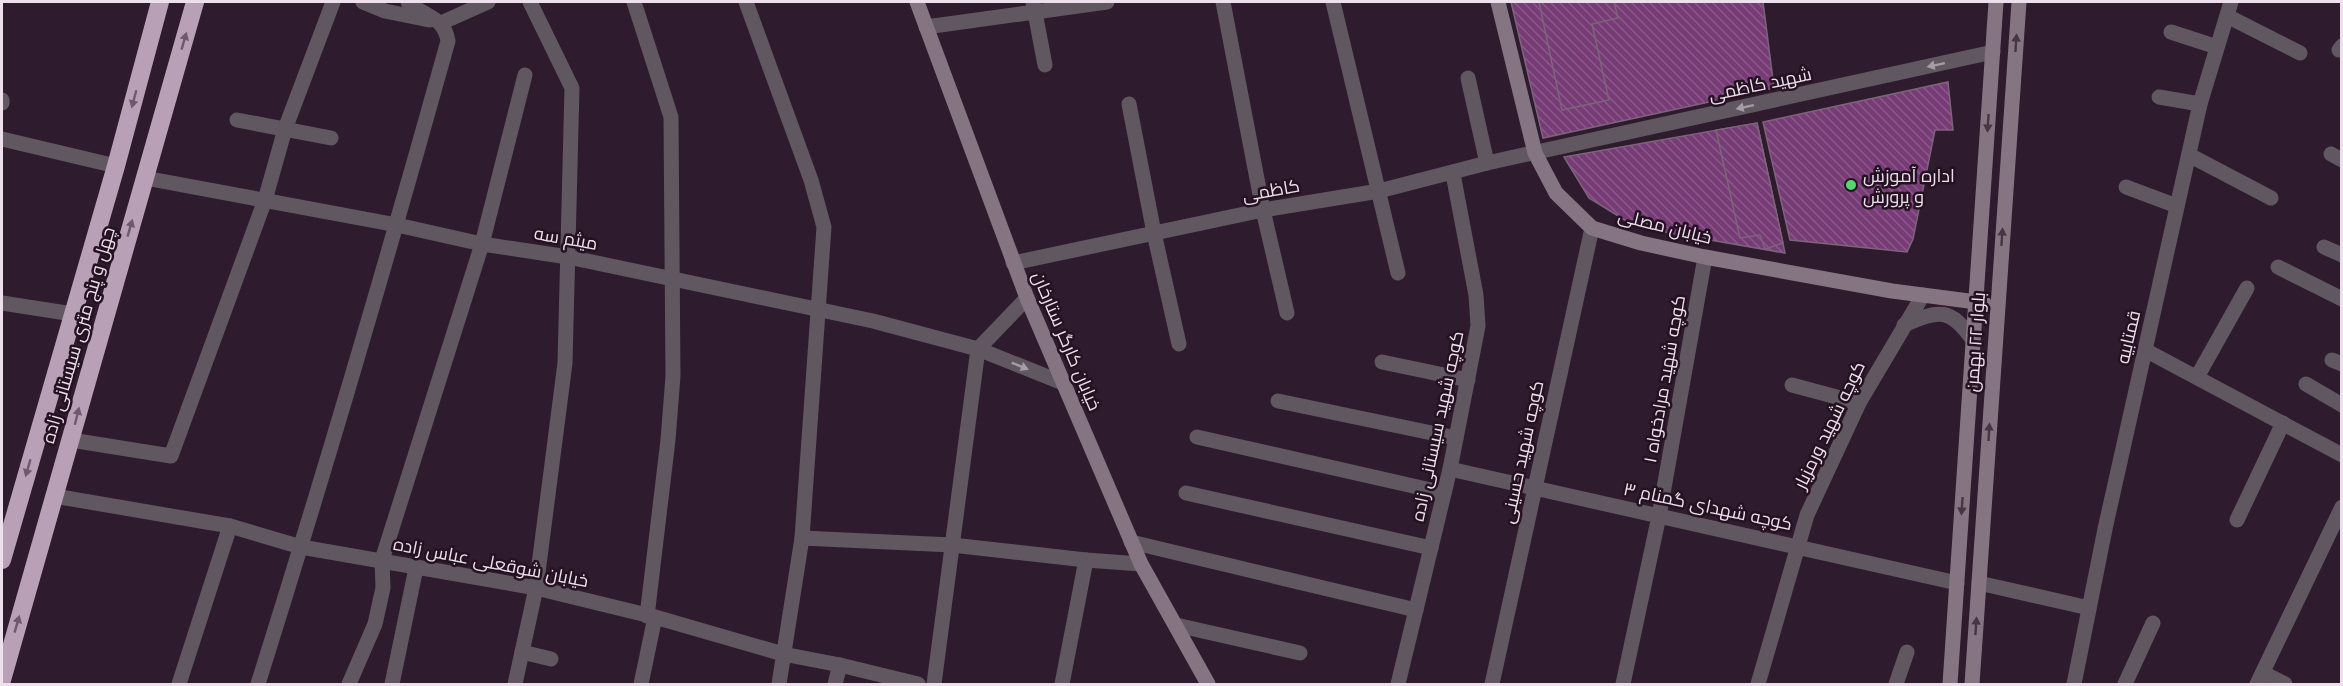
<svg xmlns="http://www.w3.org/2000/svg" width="2343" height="686" font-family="Poppins,Cairo,sans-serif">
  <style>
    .building { fill: url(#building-back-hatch); stroke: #7c657a; stroke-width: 1.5 }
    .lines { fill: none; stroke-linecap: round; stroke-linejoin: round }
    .street { stroke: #615761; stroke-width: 15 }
    .secondary { stroke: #857583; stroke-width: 15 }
    .highway { stroke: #b8a0b7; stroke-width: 18 }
    .oneway { fill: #6e596d }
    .oneway2 { fill: #463545 }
    .oneway3 { fill: #a79ca6 }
    .poi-dot { fill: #55d671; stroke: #241223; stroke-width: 2 }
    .labels { text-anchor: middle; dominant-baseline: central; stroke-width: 5; stroke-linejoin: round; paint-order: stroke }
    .street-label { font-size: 18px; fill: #ede0ec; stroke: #241223 }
    .poi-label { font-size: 18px; fill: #ede0ec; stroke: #241223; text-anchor: start }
  </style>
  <defs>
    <pattern id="building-back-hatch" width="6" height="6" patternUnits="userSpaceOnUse" patternTransform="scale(1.5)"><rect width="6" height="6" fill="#773c76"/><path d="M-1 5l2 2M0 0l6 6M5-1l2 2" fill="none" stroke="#8b588a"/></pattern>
  </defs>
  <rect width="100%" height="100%" fill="#2e1b2d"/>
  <g class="building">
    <polygon points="1511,2 1763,2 1774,88 1543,138"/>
    <polygon points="1539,2 1614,2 1618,18 1592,24 1609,100 1562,110"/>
    <polygon points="1948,82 1953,130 1935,130 1913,239 1907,252 1790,240 1763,122"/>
    <polygon points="1757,123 1785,253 1636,227 1589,198 1564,157"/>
    <polygon points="1757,123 1783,243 1765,249 1760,235 1740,238 1716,130"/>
  </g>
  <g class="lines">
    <g class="street">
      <polyline points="363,2 385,11 429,20"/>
      <polyline points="634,2 671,117 673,376 668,440 647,616"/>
      <polyline points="746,2 811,180 824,227 802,538 779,684"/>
      <polyline points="1033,2 1045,65"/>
      <polyline points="1223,2 1263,210 1287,313"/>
      <polyline points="1333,2 1398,273"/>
      <polyline points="2227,16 2300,53"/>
      <polyline points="441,23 488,2"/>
      <polyline points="926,27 1107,2"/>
      <polyline points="2171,32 2217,47"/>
      <polyline points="2339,50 2342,46"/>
      <polyline points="1468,78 1487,163"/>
      <polyline points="2159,97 2200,104"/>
      <polyline points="2,103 2,100"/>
      <polyline points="1129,104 1154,233 1179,344"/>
      <polyline points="237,120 331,138"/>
      <polyline points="2,139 116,166"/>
      <polyline points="2331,154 2342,160"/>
      <polyline points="2189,155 2271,198"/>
      <polyline points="145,178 397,225 482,244 568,257 873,321 978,349 1063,383"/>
      <polyline points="2126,187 2177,206"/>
      <polyline points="2324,247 2342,255"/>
      <polyline points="1013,263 1263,210 1379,191 1487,163 1993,52"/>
      <polyline points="2278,267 2342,299"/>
      <polyline points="2,303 73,314"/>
      <path d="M1904,325C1939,310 1950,307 1973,340"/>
      <polyline points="978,349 1027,298"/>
      <polyline points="2145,350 2342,455"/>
      <polyline points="2332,360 2342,364"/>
      <polyline points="1382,362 1468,380"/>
      <polyline points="2197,377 2247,288"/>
      <polyline points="2306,384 2342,405"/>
      <polyline points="1792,385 1859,403"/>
      <polyline points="1278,401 1456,438"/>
      <polyline points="1197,437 1444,493"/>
      <polyline points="71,440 171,456 265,200 285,129 333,2"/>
      <polyline points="1450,469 1957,583"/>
      <polyline points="1186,493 1431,548"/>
      <polyline points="54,496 230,526 301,547 536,588 655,617 783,654 840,665 918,684"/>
      <polyline points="2237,520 2283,423"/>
      <polyline points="802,538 952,545 1086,560"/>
      <polyline points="1131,542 1416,610"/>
      <polyline points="1979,583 2089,608"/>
      <polyline points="1176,625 1300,653"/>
      <polyline points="522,652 551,659"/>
      <polyline points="2263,673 2285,684"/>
      <polyline points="179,684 230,526"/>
      <path d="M258,684C325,471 388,257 448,41C444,16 424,17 408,2"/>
      <polyline points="349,684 375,624 383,588 382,560 482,244 525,75"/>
      <polyline points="392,684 416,568"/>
      <polyline points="515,684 536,588 565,363 572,88 530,2"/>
      <polyline points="641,684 655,617"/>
      <polyline points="835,684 840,665"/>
      <polyline points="934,684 978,349"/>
      <polyline points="1062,684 1086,560 1141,564"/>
      <polyline points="1398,684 1450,469 1478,326 1476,295 1453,174"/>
      <polyline points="1492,684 1592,228"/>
      <polyline points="1623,684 1659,516 1705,257"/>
      <polyline points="1758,684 1807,515 1859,403 1923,295"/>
      <polyline points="1896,684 1907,652"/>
      <polyline points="2074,684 2105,529 2200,104 2231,2"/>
      <polyline points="2125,684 2153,623"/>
      <polyline points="2257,684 2342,507"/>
    </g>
    <g class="secondary">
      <polyline points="917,2 1027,298 1141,564 1208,684"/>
      <polyline points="1498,2 1535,153 1556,193 1592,228 1641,243 1705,257 1892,291 1984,303"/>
      <polyline points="1950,684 1996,2"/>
      <polyline points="1972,684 2019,2"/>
    </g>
    <g class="highway">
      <polyline points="2,560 116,166 160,2"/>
      <polyline points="2,680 195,2"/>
    </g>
  </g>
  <defs><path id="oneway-solid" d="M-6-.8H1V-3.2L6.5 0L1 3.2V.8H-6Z" transform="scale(1.5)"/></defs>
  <g class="oneway">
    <use href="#oneway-solid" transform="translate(184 41) rotate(-74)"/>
    <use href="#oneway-solid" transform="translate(134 99) rotate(105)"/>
    <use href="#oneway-solid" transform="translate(130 228) rotate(-74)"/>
    <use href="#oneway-solid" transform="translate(77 416) rotate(-76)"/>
    <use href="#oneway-solid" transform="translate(28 468) rotate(106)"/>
    <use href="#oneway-solid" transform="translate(17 624) rotate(-74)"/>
  </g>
  <g class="oneway2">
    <use href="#oneway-solid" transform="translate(2016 43) rotate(-86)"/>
    <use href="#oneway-solid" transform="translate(1988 123) rotate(94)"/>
    <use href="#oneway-solid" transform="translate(2002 237) rotate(-86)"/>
    <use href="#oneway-solid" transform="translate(1989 432) rotate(-87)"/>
    <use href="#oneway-solid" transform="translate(1962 506) rotate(94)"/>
    <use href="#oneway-solid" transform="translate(1976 626) rotate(-86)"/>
  </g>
  <g class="oneway3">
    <use href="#oneway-solid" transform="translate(1936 65) rotate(168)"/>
    <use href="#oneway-solid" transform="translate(1745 107) rotate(168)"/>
    <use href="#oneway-solid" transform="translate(1020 366) rotate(22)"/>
  </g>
  <circle class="poi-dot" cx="1851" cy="185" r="6"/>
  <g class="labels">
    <g class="street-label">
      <text transform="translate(1760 84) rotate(-12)">شهید کاظمی</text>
      <text transform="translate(1271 190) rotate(-10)">کاظمی</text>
      <text transform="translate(1665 226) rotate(14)">خیابان مصلی</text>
      <text transform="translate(566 238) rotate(10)">میثم سه</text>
      <text transform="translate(78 335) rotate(-74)">چهل و پنج متری سیستانی زاده</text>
      <text transform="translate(2128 337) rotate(-77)">قمتابیه</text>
      <text transform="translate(1067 341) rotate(67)">خیابان کارگر ستارخان</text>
      <text transform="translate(1975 342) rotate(-86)">بلوار ۲۲ بهمن</text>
      <text transform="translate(1664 379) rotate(-80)">۱ کوچه شهید مرادخواه</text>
      <text transform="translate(1829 425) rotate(-64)">کوچه شهید ورمزیار</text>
      <text transform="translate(1437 426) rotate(-78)">کوچه شهید سیستانی زاده</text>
      <text transform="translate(1522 452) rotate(-78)">کوچه شهید حسینی</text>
      <text transform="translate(1708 506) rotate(12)">۳ کوچه شهدای گمنام</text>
      <text transform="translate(491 562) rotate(11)">خیابان شوقعلی عباس زاده</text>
    </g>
    <g class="poi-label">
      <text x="1863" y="175">اداره آموزش<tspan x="1863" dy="21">و پرورش</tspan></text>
    </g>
  </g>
  <rect width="2343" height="686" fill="none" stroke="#ede0ec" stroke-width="6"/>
</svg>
